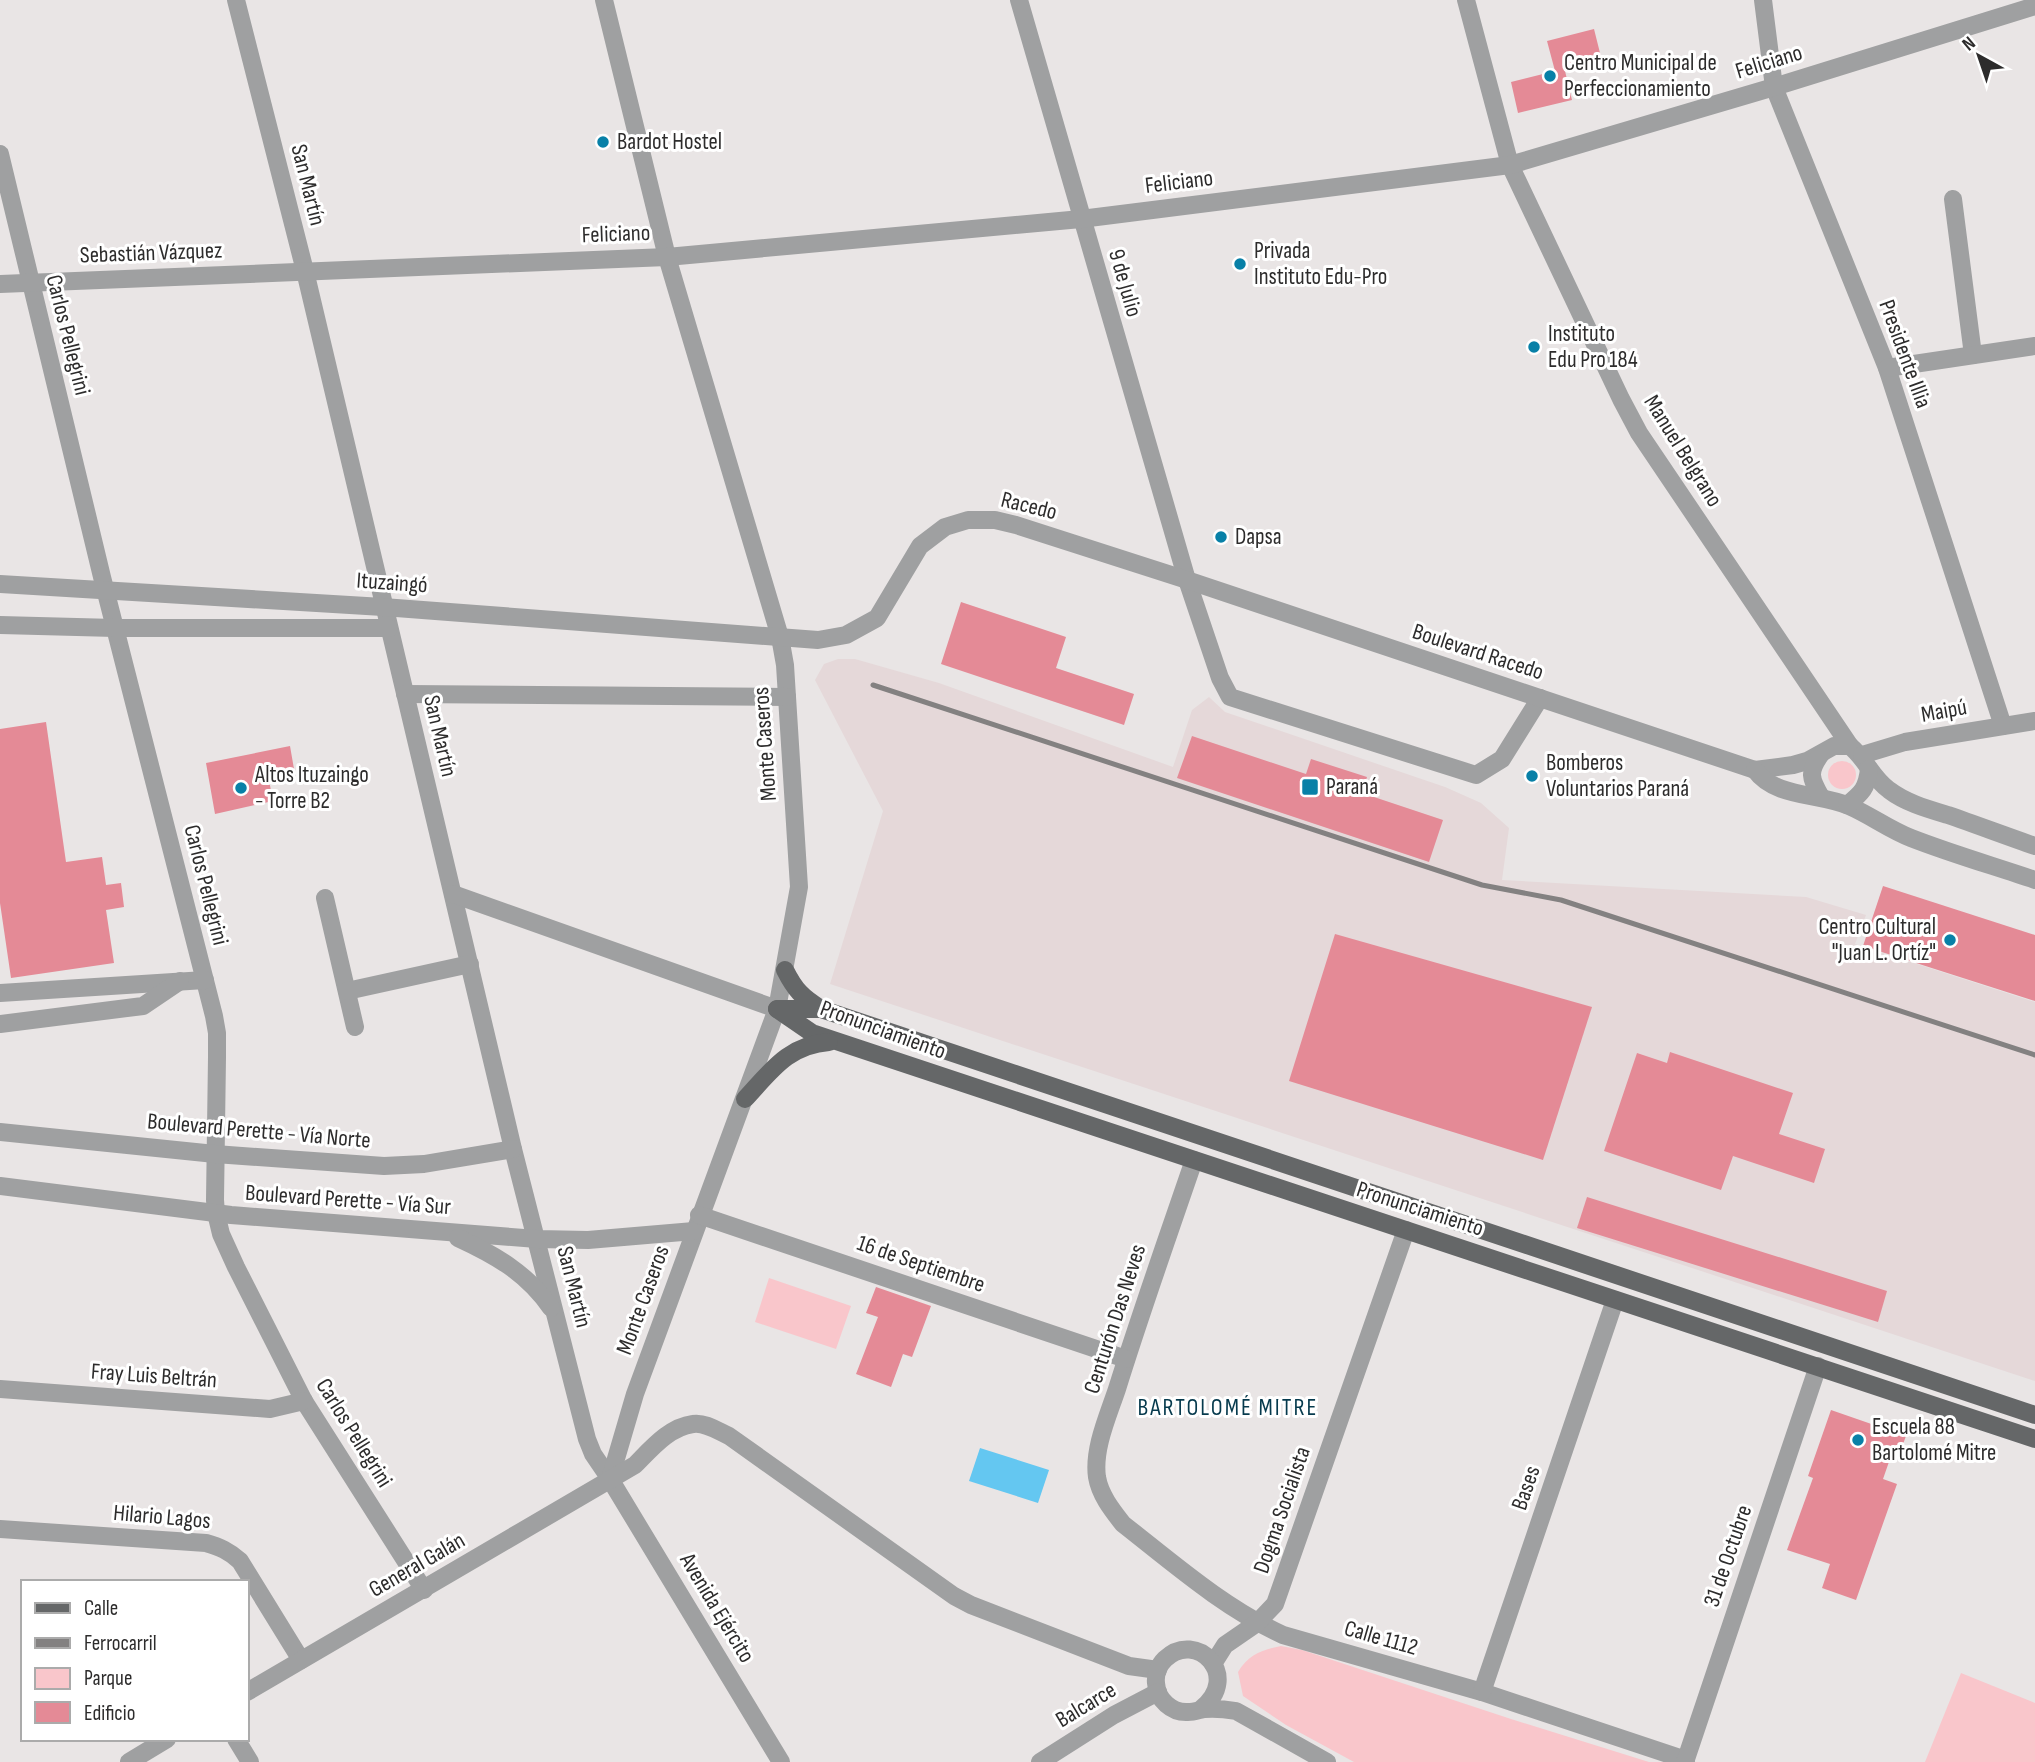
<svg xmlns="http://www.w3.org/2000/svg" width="2035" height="1762" font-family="'Sofia Sans Condensed',sans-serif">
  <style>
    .built { fill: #e5d8d9 }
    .green { fill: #f9c6cb }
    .water { fill: #64c7f1 }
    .building { fill: #e48a96 }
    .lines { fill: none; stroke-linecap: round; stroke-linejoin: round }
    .minor { stroke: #9fa0a1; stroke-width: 18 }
    .major { stroke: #656768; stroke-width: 18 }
    .rail { stroke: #838181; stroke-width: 5 }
    .poi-dot { fill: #0880a7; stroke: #fff; stroke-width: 2.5 }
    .labels { text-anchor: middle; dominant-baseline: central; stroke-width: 6; stroke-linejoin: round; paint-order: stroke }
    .street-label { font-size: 23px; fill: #2d2c2c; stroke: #fff }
    .poi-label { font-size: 23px; fill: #2d2c2c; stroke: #fff; text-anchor: start }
    .neighbourhood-label { font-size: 24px; letter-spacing: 2px; fill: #063a4d; stroke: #fff }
  </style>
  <rect width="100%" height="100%" fill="#e9e5e5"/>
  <polygon class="built" points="838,659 855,659 939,683 1173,767 1192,710 1209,697 1225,712 1445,787 1481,803 1509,828 1502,880 1806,897 1866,915 1855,944 2035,1002 2035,1381 830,984 883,811 815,680 824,664"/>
  <g class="green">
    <circle cx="1842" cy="775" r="14"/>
    <polygon points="769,1278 851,1306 836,1349 755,1322"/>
    <path d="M1281,1646L1302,1650L1511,1719L1649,1762H1354L1286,1725L1243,1696L1238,1672C1249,1654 1262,1650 1281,1646Z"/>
    <polygon points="1961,1673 2035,1703 2035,1762 1925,1762"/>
  </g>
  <polygon class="water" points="980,1448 1049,1470 1038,1503 969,1481"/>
  <g class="building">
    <polygon points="1594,29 1602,61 1565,71 1572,100 1518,113 1511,82 1555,71 1547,41"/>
    <polygon points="961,602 1066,637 1056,668 1134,694 1124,725 941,664"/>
    <polygon points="46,722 66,862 102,857 106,885 121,883 124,907 106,910 114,963 11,978 0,903 0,729"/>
    <polygon points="1192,736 1306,774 1311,759 1367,777 1362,793 1443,820 1429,862 1177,778"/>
    <polygon points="290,746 294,769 268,775 273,801 215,814 206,763"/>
    <polygon points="1883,886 2035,935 2035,1001 1863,946"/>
    <polygon points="1335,934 1592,1007 1543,1160 1289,1081"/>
    <polygon points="1670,1052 1793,1093 1779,1134 1825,1149 1814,1183 1733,1156 1721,1190 1604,1151 1637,1053 1667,1063"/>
    <polygon points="1587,1197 1887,1291 1878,1322 1577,1228"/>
    <polygon points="876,1287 931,1306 912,1357 903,1354 891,1387 856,1374 878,1317 866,1313"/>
    <polygon points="1831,1410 1906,1436 1899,1455 1891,1456 1883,1479 1897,1484 1856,1600 1822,1588 1830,1564 1787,1550 1813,1478 1808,1476"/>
  </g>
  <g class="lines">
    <g class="minor">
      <polyline points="236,0 305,271 513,1149 587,1439 593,1454 610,1479 781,1762"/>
      <polyline points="604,0 667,257 780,637 785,665 799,887 777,1009 635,1394 610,1479"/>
      <polyline points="1019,0 1187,580 1220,678 1230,697 1476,775 1502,759 1540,698"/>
      <polyline points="1466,0 1510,165 1621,399 1639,433 1850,746"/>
      <polyline points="1763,0 1774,87 1887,368 2003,726"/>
      <polyline points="0,154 102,577 214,1016 217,1033 217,1057 215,1200 216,1213 221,1234 236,1267 304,1401 424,1590"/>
      <polyline points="1953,199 1973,355"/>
      <polyline points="0,284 667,257 1081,219 1510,165 1774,87 2035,6"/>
      <polyline points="1887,368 2035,346"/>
      <path d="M0,584L383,607L818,640L846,635L877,618L920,546L945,527L968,520H995L1016,525L1187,580L1755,770L1793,765L1807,761L1834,746H1850C1867,760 1871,777 1889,790C1906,803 1928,809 1948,815C1977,825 2006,836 2035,846"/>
      <polyline points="0,625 115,628 389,628"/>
      <polyline points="405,694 787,697"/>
      <polyline points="1862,755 1905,742 2035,721"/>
      <path d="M1755,770C1775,798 1819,793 1849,806C1870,815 1890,830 1911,838C1952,854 1994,866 2035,880"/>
      <path d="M1821,797C1810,778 1808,772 1821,754"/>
      <path d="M1847,805C1862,793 1867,788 1869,769"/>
      <polyline points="453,894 777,1009"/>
      <polyline points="325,898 355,1027"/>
      <polyline points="347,991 470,964"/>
      <polyline points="0,993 205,980"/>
      <polyline points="0,1024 143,1006 180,981"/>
      <polyline points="0,1132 215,1154 384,1166 424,1164 513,1149"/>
      <path d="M1194,1160C1168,1236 1141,1312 1117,1389C1108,1416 1093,1449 1097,1477C1100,1495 1112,1510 1123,1524C1174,1564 1224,1608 1283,1635L1482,1692L1686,1760"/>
      <polyline points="0,1186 231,1215 537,1239 588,1240 694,1231"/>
      <polyline points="699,1215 1126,1359"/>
      <path d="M458,1238C495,1255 527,1273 551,1308"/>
      <polyline points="0,1389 270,1409 304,1401"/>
      <path d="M0,1529L206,1543C220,1547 229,1551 240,1561L301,1660"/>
      <polyline points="1213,1664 1225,1645 1257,1623 1275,1604 1406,1230"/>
      <path d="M247,1692L635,1465C651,1449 669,1427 693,1424C705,1422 718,1431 729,1436L954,1596L971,1605L1129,1666L1158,1670"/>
      <polyline points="1482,1692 1615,1300"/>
      <path d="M1201,1709C1243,1676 1196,1629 1165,1659C1159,1665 1155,1674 1156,1683C1157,1700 1172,1713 1188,1712C1194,1712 1199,1710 1204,1709C1215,1708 1225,1709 1236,1711L1327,1762"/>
      <polyline points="236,1739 250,1762"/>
      <polyline points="129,1762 167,1739"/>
      <polyline points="1040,1762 1114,1715 1158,1692"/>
      <polyline points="1685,1762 1818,1366"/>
    </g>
    <g class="major">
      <path d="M785,970C795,990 802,997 821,1009"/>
      <polyline points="777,1009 812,1033 2035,1439"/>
      <polyline points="777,1009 821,1009 2035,1415"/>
      <path d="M745,1099C771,1071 788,1045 829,1042"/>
    </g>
    <polyline class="rail" points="873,685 1482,885 1561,900 2035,1055"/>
  </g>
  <g class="poi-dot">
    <circle cx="1550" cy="76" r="7"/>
    <circle cx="603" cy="142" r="7"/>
    <circle cx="1240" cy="264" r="7"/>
    <circle cx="1534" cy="347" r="7"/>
    <circle cx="1221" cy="537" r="7"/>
    <circle cx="1532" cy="776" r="7"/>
    <rect x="1301" y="778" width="18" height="18" rx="3.5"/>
    <circle cx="241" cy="788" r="7"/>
    <circle cx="1950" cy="940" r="7"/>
    <circle cx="1858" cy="1440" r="7"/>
  </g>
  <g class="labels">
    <g class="street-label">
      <text transform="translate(1769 62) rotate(-17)">Feliciano</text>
      <text transform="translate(1179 182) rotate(-7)">Feliciano</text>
      <text transform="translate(308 185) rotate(76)">San Martín</text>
      <text transform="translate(616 234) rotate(-2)">Feliciano</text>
      <text transform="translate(151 253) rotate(-2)">Sebastián Vázquez</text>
      <text transform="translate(1125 283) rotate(74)">9 de Julio</text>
      <text transform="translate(68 335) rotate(76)">Carlos Pellegrini</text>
      <text transform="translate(1905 354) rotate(70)">Presidente Illia</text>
      <text transform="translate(1683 451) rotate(58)">Manuel Belgrano</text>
      <text transform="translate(1029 506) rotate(14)">Racedo</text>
      <text transform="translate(392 583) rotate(4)">Ituzaingó</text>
      <text transform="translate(1478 652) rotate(18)">Boulevard Racedo</text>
      <text transform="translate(1944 711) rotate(-10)">Maipú</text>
      <text transform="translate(440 736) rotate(77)">San Martín</text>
      <text transform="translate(765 744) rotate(-94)">Monte Caseros</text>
      <text transform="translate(206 885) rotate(76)">Carlos Pellegrini</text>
      <text transform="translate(883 1030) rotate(20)">Pronunciamiento</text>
      <text transform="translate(259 1131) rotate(5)">Boulevard Perette - Vía Norte</text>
      <text transform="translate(348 1200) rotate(4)">Boulevard Perette - Vía Sur</text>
      <text transform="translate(1420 1209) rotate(18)">Pronunciamiento</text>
      <text transform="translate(921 1264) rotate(19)">16 de Septiembre</text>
      <text transform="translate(574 1287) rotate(76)">San Martín</text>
      <text transform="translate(643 1300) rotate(-70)">Monte Caseros</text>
      <text transform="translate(1115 1319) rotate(-72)">Centurón Das Neves</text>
      <text transform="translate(154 1376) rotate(4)">Fray Luis Beltrán</text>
      <text transform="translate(354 1433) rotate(58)">Carlos Pellegrini</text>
      <text transform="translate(1526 1488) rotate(-71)">Bases</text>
      <text transform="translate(1282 1510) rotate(-71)">Dogma Socialista</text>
      <text transform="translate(162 1517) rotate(5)">Hilario Lagos</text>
      <text transform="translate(1728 1556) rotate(-71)">31 de Octubre</text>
      <text transform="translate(417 1565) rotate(-30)">General Galán</text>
      <text transform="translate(717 1608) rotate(59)">Avenida Ejército</text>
      <text transform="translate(1381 1638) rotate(16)">Calle 1112</text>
      <text transform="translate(1086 1705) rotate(-31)">Balcarce</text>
    </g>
    <g class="poi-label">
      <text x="1564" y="63">Centro Municipal de<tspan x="1564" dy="26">Perfeccionamiento</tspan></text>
      <text x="617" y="142">Bardot Hostel</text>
      <text x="1254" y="251">Privada<tspan x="1254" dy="26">Instituto Edu-Pro</tspan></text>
      <text x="1548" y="334">Instituto<tspan x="1548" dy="26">Edu Pro 184</tspan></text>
      <text x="1235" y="537">Dapsa</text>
      <text x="1546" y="763">Bomberos<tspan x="1546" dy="26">Voluntarios Paraná</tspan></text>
      <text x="255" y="775">Altos Ituzaingo<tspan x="255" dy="26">- Torre B2</tspan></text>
      <text x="1326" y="787">Paraná</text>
      <text x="1936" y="927" text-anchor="end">Centro Cultural<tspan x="1936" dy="26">"Juan L. Ortíz"</tspan></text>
      <text x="1872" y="1427">Escuela 88<tspan x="1872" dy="26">Bartolomé Mitre</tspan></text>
    </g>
    <g class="neighbourhood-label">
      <text x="1228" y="1407">BARTOLOMÉ MITRE</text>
    </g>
  </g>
  <rect x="21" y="1580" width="228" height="161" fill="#ffffff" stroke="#ababab" stroke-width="2"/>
  <rect x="35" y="1603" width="35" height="10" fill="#656768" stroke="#ababab" stroke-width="2"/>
  <text x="84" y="1615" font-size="21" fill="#2d2c2c">Calle</text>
  <rect x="35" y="1638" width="35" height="10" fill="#838181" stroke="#ababab" stroke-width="2"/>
  <text x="84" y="1650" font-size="21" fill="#2d2c2c">Ferrocarril</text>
  <rect x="35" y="1668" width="35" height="21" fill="#f9c6cb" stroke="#ababab" stroke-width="2"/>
  <text x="84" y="1685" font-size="21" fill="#2d2c2c">Parque</text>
  <rect x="35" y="1702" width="35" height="21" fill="#e48a96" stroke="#ababab" stroke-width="2"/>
  <text x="84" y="1720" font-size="21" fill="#2d2c2c">Edificio</text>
  <g transform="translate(1979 56) rotate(320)" stroke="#ffffff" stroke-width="5" paint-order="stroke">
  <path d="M0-5L12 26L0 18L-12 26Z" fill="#2d2c2c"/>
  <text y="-10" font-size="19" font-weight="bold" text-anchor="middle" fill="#2d2c2c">N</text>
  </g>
</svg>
